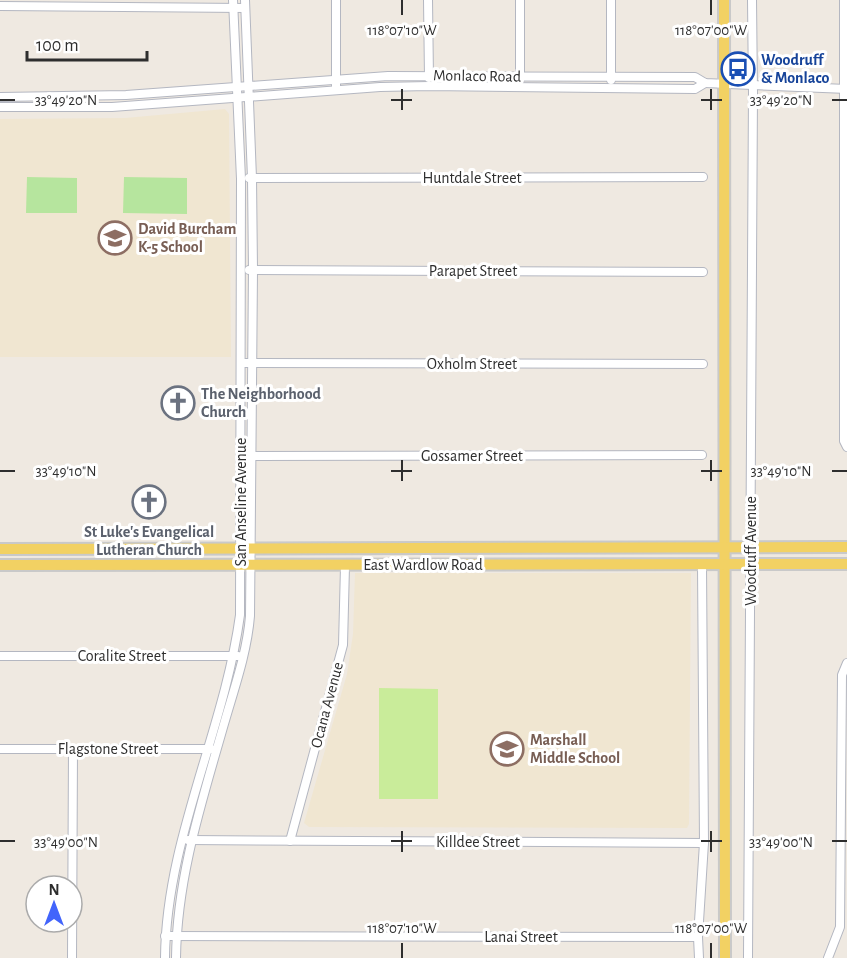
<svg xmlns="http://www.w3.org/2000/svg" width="847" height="958" font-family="'Alegreya Sans',sans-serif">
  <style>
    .education { fill: #f0e6d1 }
    .green { fill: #b6e59e }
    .pitch { fill: #c9ec9a }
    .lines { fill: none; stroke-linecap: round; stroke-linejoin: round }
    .minor-casing { stroke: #b4b7c1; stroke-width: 10 }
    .major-casing { stroke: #c9c9c9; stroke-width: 14 }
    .minor { stroke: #fff; stroke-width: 8 }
    .major { stroke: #f2d163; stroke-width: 10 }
    .ticks { fill: none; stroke: #2e2e2e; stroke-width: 2 }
    .labels { text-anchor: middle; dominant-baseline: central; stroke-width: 6; stroke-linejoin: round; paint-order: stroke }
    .transit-label { font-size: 16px; font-weight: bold; fill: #164399; stroke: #fff; text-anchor: start }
    .street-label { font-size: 16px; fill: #2e2e2e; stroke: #fff }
    .education-label { font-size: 16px; font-weight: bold; fill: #785e54; stroke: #fff; text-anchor: start }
    .worship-label { font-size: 16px; font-weight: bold; fill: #5b616d; stroke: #fff; text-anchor: start }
    .ticks-label { font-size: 15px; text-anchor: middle; fill: #2e2e2e; stroke: #fff; stroke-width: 6; stroke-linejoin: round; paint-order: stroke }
  </style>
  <rect width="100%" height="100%" fill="#efe9e1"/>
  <g class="education">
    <polygon points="225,109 229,114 231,357 0,357 0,119 125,118"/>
    <polygon points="355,573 691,573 689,824 687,828 309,827 304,823 347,674 353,634"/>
  </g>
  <g class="green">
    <polygon points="27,177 77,178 77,213 26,213"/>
    <polygon points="124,177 187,178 187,214 123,213"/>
  </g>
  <polygon class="pitch" points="379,688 438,689 438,799 379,799"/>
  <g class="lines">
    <g class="minor-casing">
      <g id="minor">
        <polyline points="336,0 336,90"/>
        <polyline points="428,0 429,78"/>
        <polyline points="520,0 520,79"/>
        <polyline points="844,0 844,441 847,447"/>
        <polyline points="0,6 245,8"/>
        <polyline points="611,80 611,0"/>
        <polyline points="0,97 126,95 388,76 695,77 705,83 847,89"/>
        <polyline points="0,107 112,107 380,87 429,86 695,89 705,83"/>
        <polyline points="249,178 703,177"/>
        <polyline points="249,270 703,272"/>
        <polyline points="241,363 703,364"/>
        <polyline points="249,456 702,455"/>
        <polyline points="0,656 238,656"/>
        <polyline points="0,749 211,749"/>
        <polyline points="188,840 704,843"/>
        <polyline points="290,841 343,645 345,566"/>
        <polyline points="165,936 698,937"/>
        <polyline points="72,958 73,749"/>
        <path d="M165,958C166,839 224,732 240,615L241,179L233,0"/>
        <path d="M176,958C177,877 202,801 224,724C234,689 247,653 250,616L253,270L252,178L245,0"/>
        <polyline points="699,958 698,937 704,843 702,565"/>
        <polyline points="748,958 753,93 752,0"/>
        <polyline points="828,958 840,927 842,675 847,663"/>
      </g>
    </g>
    <g class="major-casing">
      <g id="major">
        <polyline points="724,0 725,958"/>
        <polyline points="0,549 847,547"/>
        <polyline points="0,565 847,564"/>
      </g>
    </g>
    <use href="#minor" class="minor"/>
    <use href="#major" class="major"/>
  </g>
  <path class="ticks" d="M402,0V15M711,0V15M402,89V110M711,89V110M0,100H15M391,100H412M701,100H722M832,100H847M402,460V481M711,460V481M0,471H15M391,471H412M701,471H722M832,471H847M402,831V852M711,831V852M0,841H15M391,841H412M701,841H722M832,841H847M402,943V958M711,943V958"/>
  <defs>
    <g id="bus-ring" transform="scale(1.725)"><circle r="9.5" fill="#fff" stroke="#1a4fb4" stroke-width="1.5"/><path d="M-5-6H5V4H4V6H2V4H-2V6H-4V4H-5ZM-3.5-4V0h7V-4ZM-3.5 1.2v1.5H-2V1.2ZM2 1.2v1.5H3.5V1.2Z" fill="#1a4fb4"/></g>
    <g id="school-ring" transform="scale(1.725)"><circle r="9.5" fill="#fff" stroke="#8d6e63" stroke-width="1.5"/><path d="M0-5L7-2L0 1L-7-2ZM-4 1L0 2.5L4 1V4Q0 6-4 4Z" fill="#8d6e63"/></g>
    <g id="church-ring" transform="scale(1.725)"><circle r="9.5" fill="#fff" stroke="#6b7280" stroke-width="1.5"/><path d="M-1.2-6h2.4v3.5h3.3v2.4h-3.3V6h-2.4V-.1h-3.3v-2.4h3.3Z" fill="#6b7280"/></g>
  </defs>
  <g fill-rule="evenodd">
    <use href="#bus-ring" x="738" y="69"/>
    <use href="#school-ring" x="115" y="238"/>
    <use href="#church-ring" x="178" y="403"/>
    <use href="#church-ring" x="149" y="502"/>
    <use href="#school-ring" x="507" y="749"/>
  </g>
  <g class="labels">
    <g class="transit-label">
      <text x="761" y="60">Woodruff<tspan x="761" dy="18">&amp; Monlaco</tspan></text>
    </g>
    <g class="street-label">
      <text transform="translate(477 76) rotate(1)">Monlaco Road</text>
      <text x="472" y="178">Huntdale Street</text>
      <text x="473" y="271">Parapet Street</text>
      <text x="472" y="364">Oxholm Street</text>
      <text x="472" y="456">Gossamer Street</text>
      <text transform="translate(241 502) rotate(-90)">San Anseline Avenue</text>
      <text transform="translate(751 551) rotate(-90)">Woodruff Avenue</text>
      <text x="423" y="565">East Wardlow Road</text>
      <text x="122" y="656">Coralite Street</text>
      <text transform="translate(327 705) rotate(-75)">Ocana Avenue</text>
      <text x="108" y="749">Flagstone Street</text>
      <text x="478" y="842">Killdee Street</text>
      <text x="521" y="937">Lanai Street</text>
    </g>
    <g class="education-label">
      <text x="138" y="229">David Burcham<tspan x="138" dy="18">K-5 School</tspan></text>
      <text x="530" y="740">Marshall<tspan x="530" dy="18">Middle School</tspan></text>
    </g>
    <g class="worship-label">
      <text x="201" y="394">The Neighborhood<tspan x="201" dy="18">Church</tspan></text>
      <text x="149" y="532" text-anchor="middle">St Luke's Evangelical<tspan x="149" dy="18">Lutheran Church</tspan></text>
    </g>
  </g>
  <g class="ticks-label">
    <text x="402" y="35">118°07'10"W</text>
    <text x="711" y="35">118°07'00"W</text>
    <text x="66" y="105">33°49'20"N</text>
    <text x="781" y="105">33°49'20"N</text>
    <text x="66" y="476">33°49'10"N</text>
    <text x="781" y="476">33°49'10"N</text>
    <text x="66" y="847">33°49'00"N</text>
    <text x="781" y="847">33°49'00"N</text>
    <text x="402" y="933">118°07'10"W</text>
    <text x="711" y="933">118°07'00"W</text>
  </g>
  <g transform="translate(54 904)"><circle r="28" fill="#ffffff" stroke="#ababab" stroke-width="1.5"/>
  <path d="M0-4.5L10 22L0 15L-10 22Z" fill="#4264fb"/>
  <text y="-9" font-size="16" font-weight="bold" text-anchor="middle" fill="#2e2e2e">N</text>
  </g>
  <path d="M27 51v9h120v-9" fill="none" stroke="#2e2e2e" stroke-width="3"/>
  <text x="36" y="51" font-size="18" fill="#2e2e2e" stroke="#ffffff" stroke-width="4.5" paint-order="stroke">100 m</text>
</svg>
